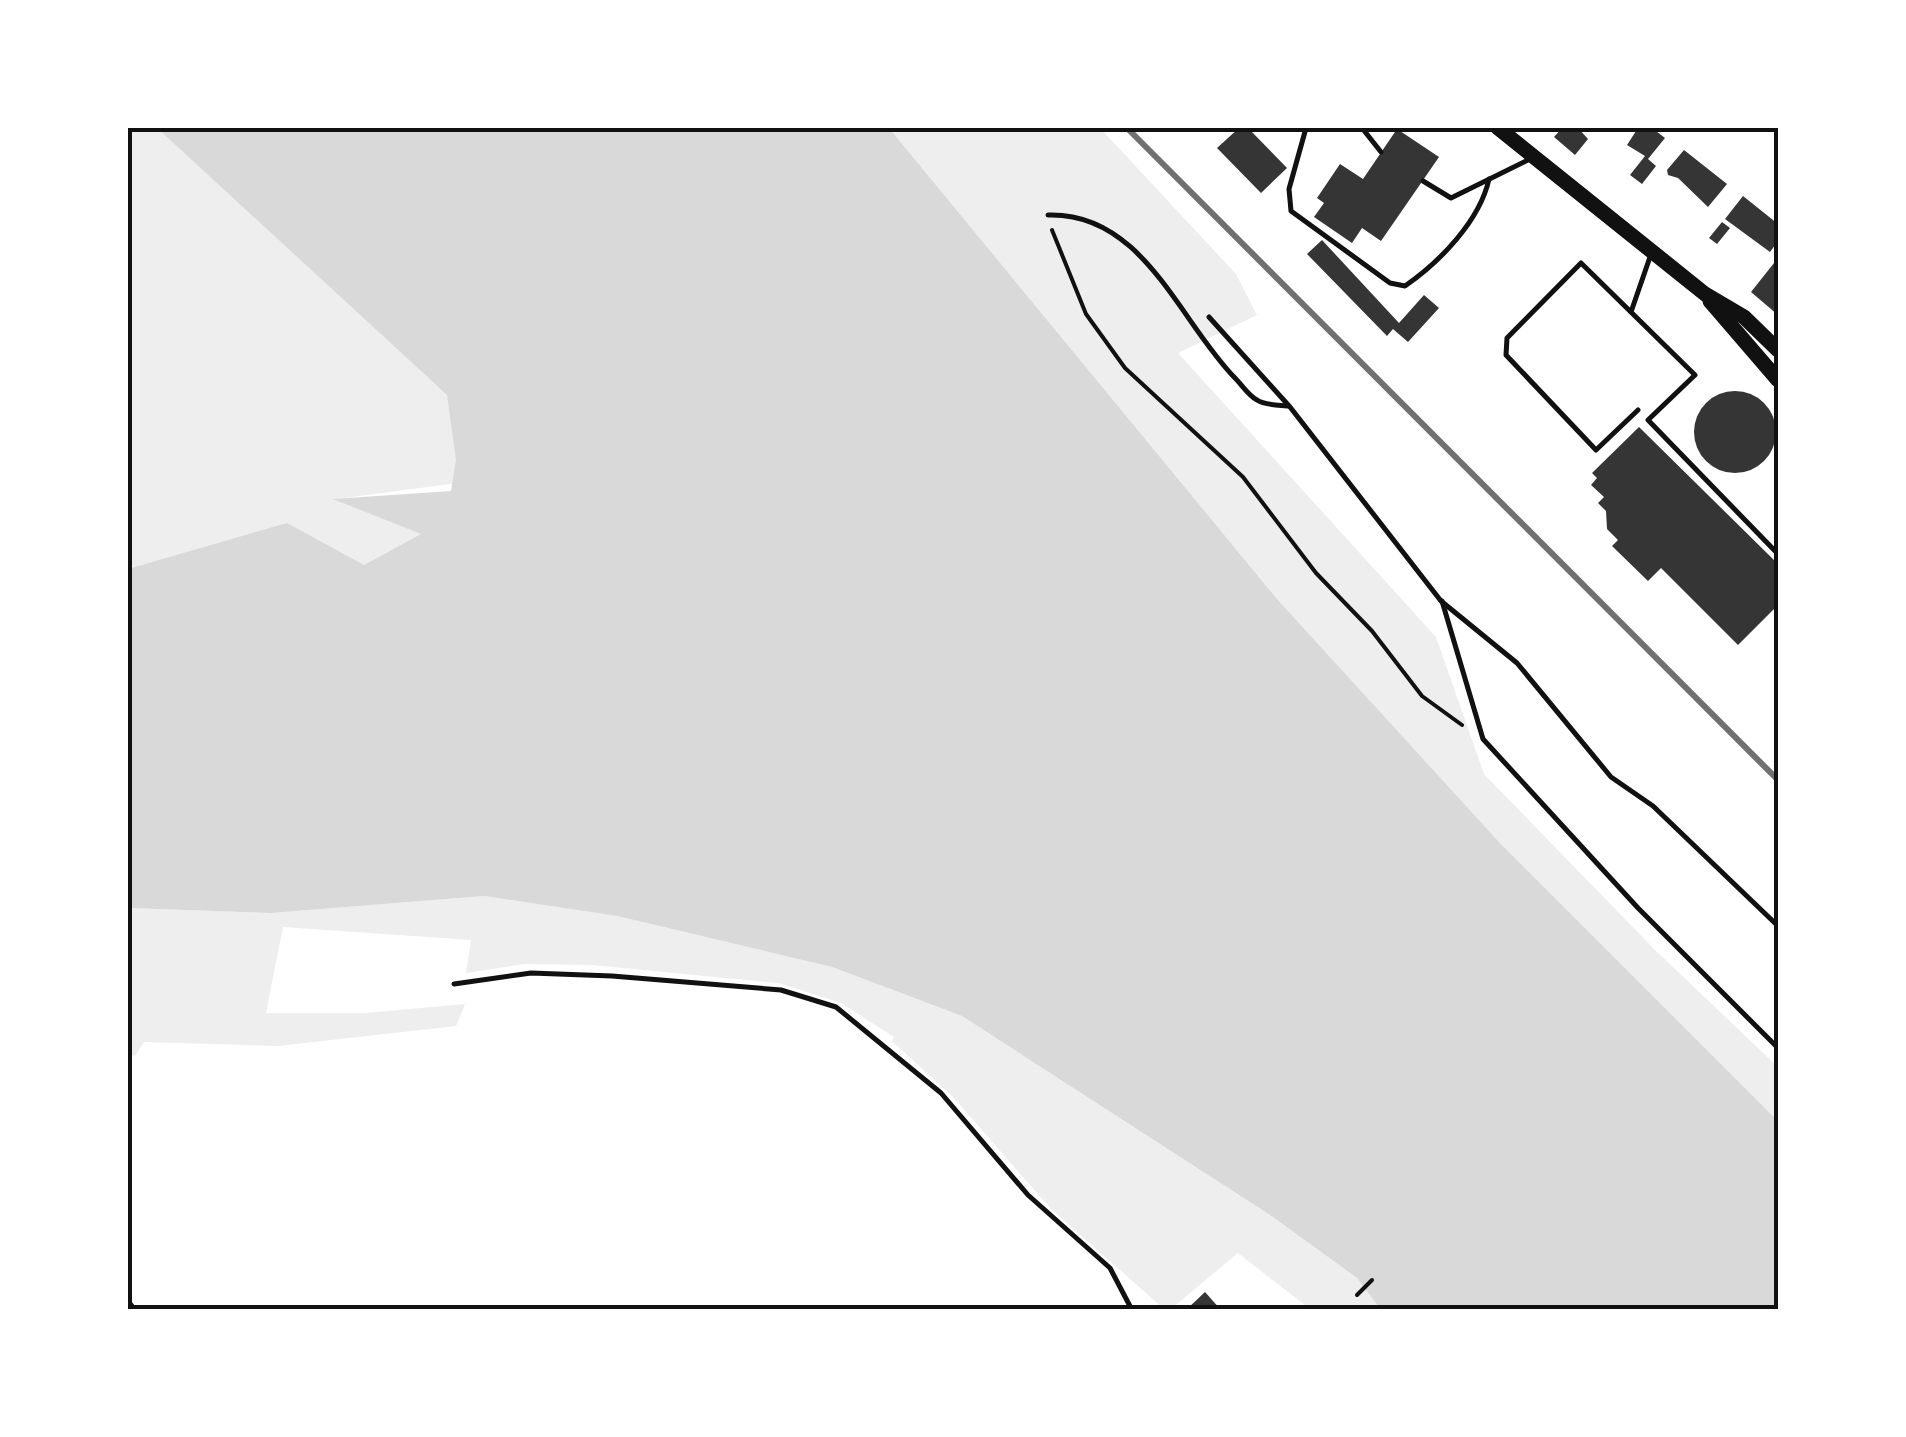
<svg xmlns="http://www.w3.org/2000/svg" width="1906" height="1437" font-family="Lato,sans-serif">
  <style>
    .green { fill: #eee }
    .water { fill: #d9d9d9 }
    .building { fill: #353535 }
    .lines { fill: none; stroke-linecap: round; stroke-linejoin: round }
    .path { stroke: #111; stroke-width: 4 }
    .service { stroke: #111; stroke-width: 5 }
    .primary { stroke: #111; stroke-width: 15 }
    .rail { stroke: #707070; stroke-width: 6 }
    .neatline { fill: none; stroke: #111; stroke-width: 4 }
  </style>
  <rect width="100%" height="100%" fill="#fff"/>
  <g class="green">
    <polygon points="128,128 157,128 447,395 466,482 336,499 422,534 364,565 128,587"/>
    <polygon points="889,128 1100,128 1236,274 1257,315 1178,353 1436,637 1484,774 1655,950 1778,1067 1778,1121 1499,842 1277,599"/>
    <polygon points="484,896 617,916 832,967 962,1016 1270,1215 1357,1278 1380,1309 1310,1309 1238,1253 1171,1309 1164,1309 1051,1209 954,1098 892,1041 894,1037 841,1003 778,983 592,965 524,964 466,973 471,940 283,927 266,1013 366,1013 465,1004 456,1026 278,1046 144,1042 135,1056 128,1054 128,908 271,913"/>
  </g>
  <polygon class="water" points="157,128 889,128 1277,599 1499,842 1778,1121 1778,1309 1380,1309 1357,1278 1270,1215 962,1016 832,967 617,916 484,896 271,913 128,908 128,569 287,523 364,565 421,534 333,499 451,491 456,460 447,395"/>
  <g class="building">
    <polygon points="1239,128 1248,128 1287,168 1261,193 1217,148"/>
    <polygon points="1562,128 1578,128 1588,139 1575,155 1554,137"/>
    <polygon points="1638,128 1652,128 1665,138 1648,159 1656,166 1642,184 1630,175 1645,156 1627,145"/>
    <polygon points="1397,129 1439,157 1381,241 1362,228 1352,243 1314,217 1324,203 1317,198 1340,164 1363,179"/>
    <polygon points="1684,150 1727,184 1708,207 1678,178 1668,175 1667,170"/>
    <polygon points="1743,196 1778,224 1778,241 1770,252 1725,219"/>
    <polygon points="1722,222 1730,228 1717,244 1709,238"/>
    <polygon points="1322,240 1399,323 1424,295 1439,308 1408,342 1393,329 1387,336 1307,254"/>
    <polygon points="1778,258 1778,315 1751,292"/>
    <circle cx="1735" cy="432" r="41"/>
    <polygon points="1639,427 1778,564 1778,605 1738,645 1661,568 1648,581 1612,546 1618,540 1607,529 1606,511 1598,503 1604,497 1591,485 1597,478 1592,473"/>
    <polygon points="1205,1292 1221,1310 1186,1310"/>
  </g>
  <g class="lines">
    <g class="path">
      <polyline points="1052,230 1086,314 1125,368 1243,477 1316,573 1372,631 1422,696 1462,725"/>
      <polyline points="1357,1295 1372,1280"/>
    </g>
    <g class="service">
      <path d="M1306,128L1289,189L1291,211L1390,283L1405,286C1441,261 1480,220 1489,179"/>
      <polyline points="1362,128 1381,152"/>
      <polyline points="1423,181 1451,198 1530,159"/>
      <path d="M1048,215C1143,212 1179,321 1235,378C1242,385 1249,396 1257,400C1264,405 1278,405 1287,406"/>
      <polyline points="1631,312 1650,257"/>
      <polyline points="1209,317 1290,407 1441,601 1517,663 1611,777 1653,806 1778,926"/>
      <polyline points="1638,410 1596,450 1506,355 1507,338 1581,263 1695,375 1648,420 1778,554"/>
      <polyline points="1442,601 1483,739 1638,908 1778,1048"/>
      <polyline points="454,984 531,973 612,976 781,990 836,1007 941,1093 1028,1195 1110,1268 1132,1310"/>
      <polyline points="128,1301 135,1310"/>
    </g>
    <g class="primary">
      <polyline points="1498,128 1705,294 1744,317 1778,350"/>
      <polyline points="1710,301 1778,380"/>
    </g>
    <polyline class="rail" points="1127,128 1778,780"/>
  </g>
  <rect width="1906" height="1437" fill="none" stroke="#ffffff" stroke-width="260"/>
  <rect x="130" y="130" width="1646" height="1177" class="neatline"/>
</svg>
